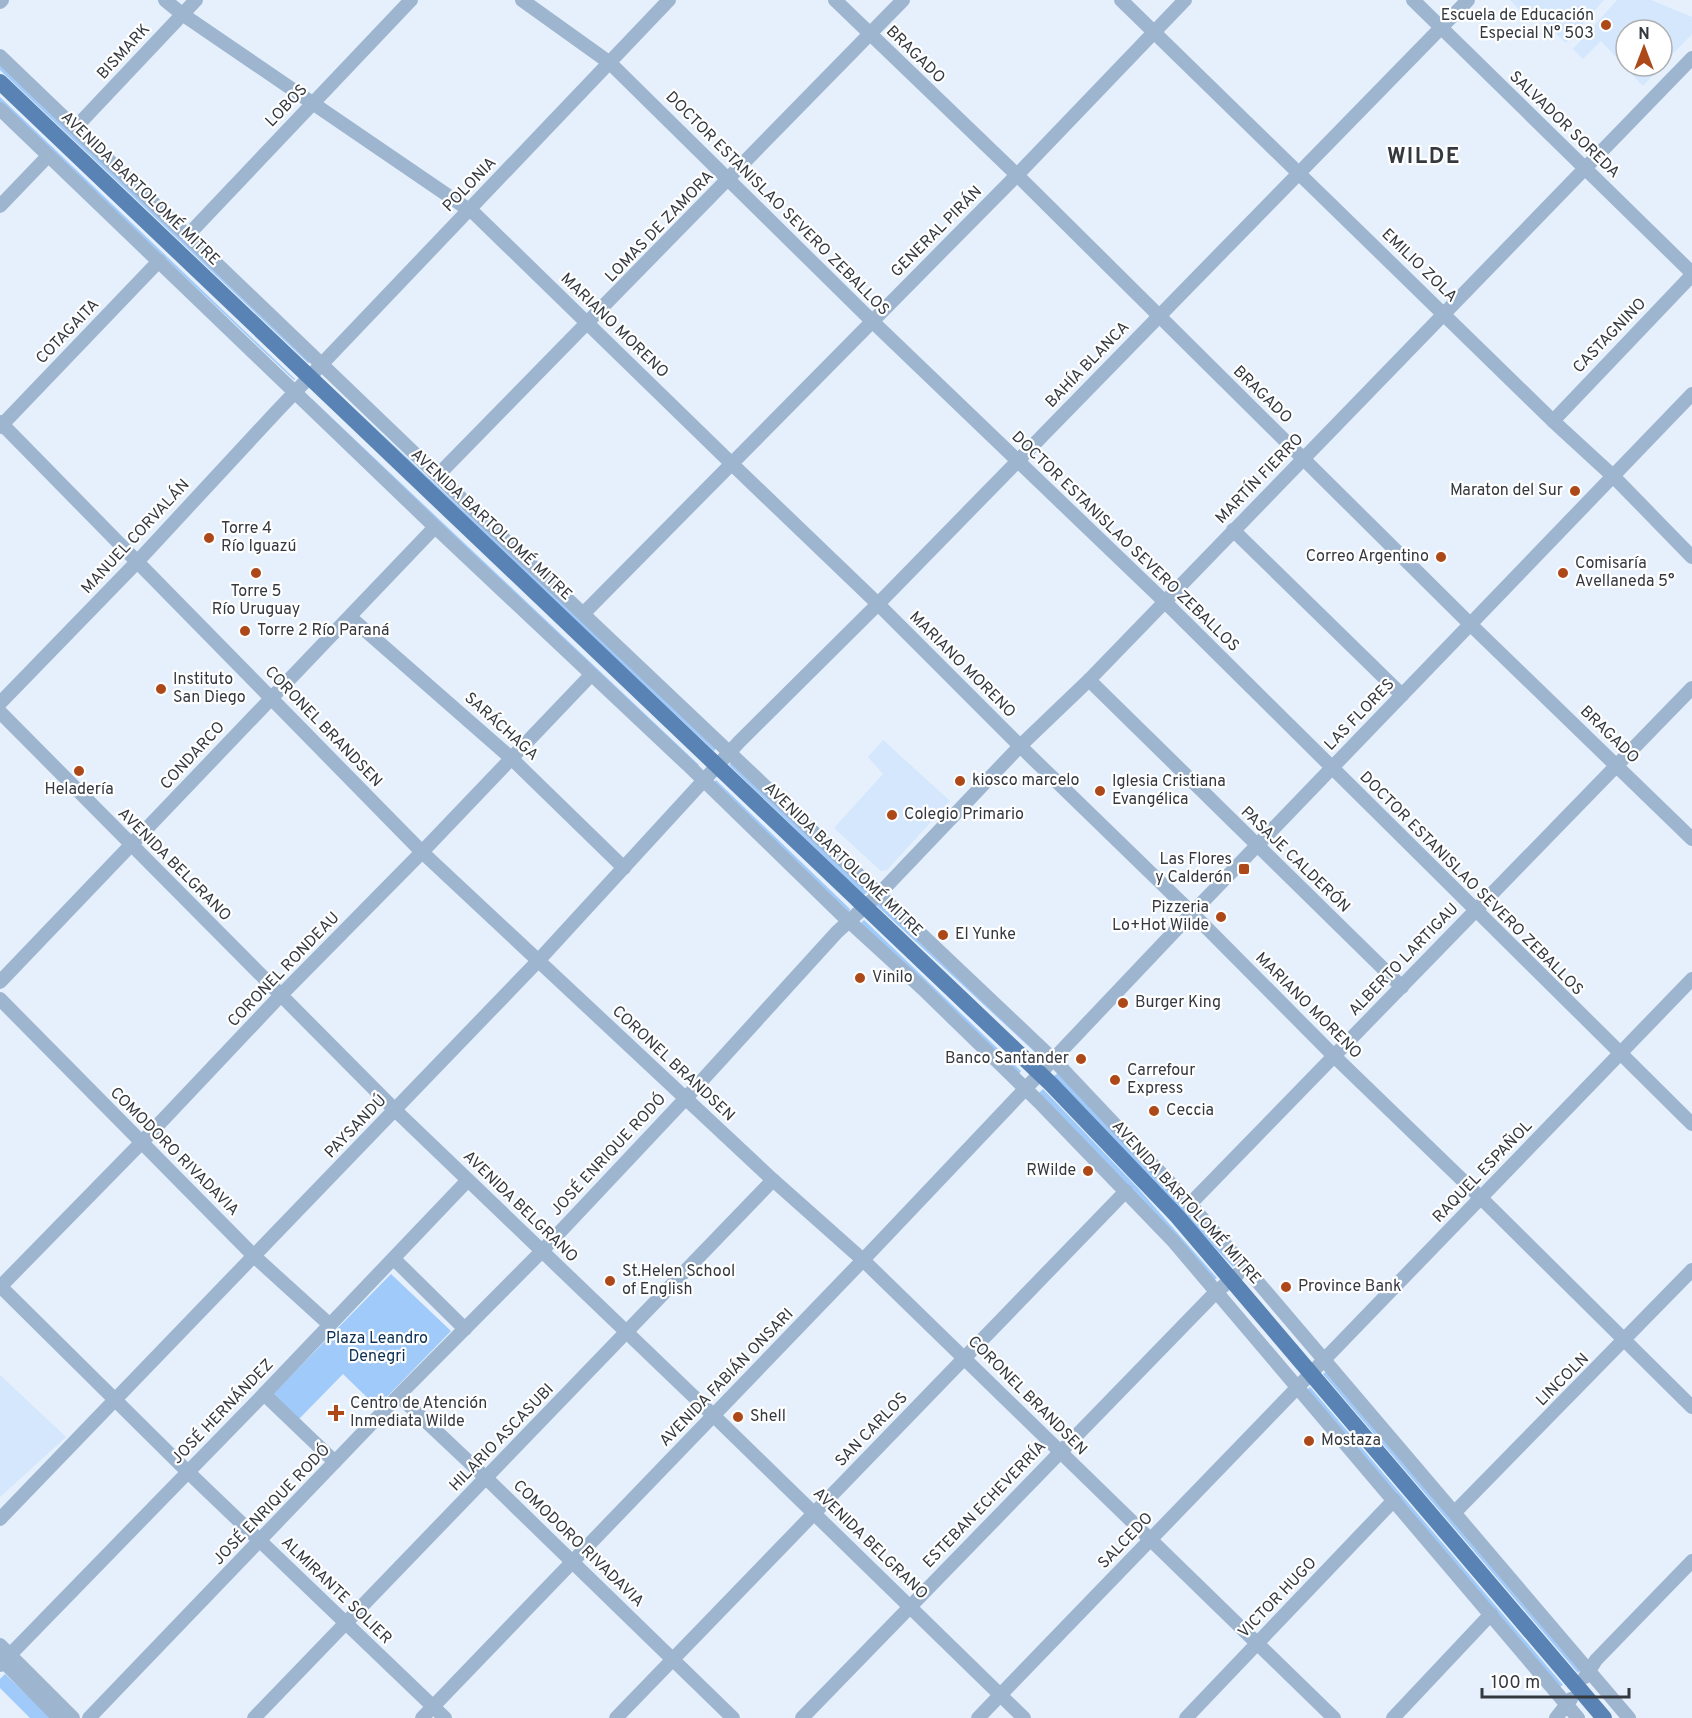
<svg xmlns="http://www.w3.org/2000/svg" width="1692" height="1718" font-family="Overpass,sans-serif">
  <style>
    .built { fill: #d4e7fd }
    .green { fill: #a0cafa }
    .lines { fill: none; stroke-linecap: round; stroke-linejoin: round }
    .minor { stroke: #9eb5d0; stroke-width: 14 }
    .major { stroke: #5883b4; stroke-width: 16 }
    .poi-dot { fill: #ad4819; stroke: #fff; stroke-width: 2 }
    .labels { text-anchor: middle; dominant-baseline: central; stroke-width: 4.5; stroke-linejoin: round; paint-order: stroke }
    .poi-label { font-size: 16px; fill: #34393f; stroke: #fff; text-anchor: start }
    .street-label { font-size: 16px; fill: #34393f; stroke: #fff }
    .park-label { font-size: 16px; fill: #082f55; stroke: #fff }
    .district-label { font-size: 22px; font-weight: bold; letter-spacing: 1.5px; fill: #34393f; stroke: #fff }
  </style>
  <rect width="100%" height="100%" fill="#e5f0fc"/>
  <g class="built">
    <polygon points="1510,0 1604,0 1566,43 1537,16 1531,22"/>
    <polygon points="1617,0 1651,0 1692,17 1692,34 1662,65 1662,30 1626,30 1626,66 1661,66 1643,86 1601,41 1583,59 1573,49"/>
    <polygon points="883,740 950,801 887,870 881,871 834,828 883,774 868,757"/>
    <polygon points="0,1375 66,1437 0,1497"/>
  </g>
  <g class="green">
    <polygon points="0,63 311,362 308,363 0,70"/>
    <polygon points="0,97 295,379 294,380 0,102"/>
    <polygon points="328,384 717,747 714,751 326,387"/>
    <polygon points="312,399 699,765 696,767 309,403"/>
    <polygon points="732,762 868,891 864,895 729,765"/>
    <polygon points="716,780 850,909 849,912 713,784"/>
    <polygon points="880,903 1041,1052 1038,1055 876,905"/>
    <polygon points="864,920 1021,1071 1019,1074 861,923"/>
    <polygon points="1059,1072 1235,1263 1233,1267 1054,1076"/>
    <polygon points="1043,1089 1137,1187 1217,1278 1214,1280 1039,1093"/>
    <polygon points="391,1274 451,1331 377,1407 343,1374 298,1420 272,1395"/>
    <polygon points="1327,1371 1581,1670 1578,1673 1323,1374"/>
    <polygon points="1310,1387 1563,1685 1560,1687 1307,1390"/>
    <polygon points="5,1674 51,1718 30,1718 0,1688 0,1679"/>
  </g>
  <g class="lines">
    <g class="minor">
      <polyline points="165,0 182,14 475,214 732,464 878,604 1020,746 1192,913 1334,1056 1481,1198 1692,1407"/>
      <polyline points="522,0 610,63 872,321 1165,602 1692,1124"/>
      <polyline points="835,0 1017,175 1470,624 1692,839"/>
      <polyline points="1121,0 1553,421 1614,477 1692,557"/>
      <polyline points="1413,0 1692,273"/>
      <polyline points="0,2 2,0"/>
      <polyline points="0,56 485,521 1053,1059 1190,1204 1245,1267 1629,1718"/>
      <polyline points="0,109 435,527 690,767 840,913 922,988 1039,1102 1174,1242 1578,1718"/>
      <polyline points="76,127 196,0"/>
      <polyline points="0,206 48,156"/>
      <polyline points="188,235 411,0"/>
      <polyline points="1553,421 1692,275"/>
      <polyline points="0,422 422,852 773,1180 863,1260 1334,1718"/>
      <polyline points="0,427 159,261"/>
      <polyline points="438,475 903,0"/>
      <polyline points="1233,530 1402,695"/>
      <polyline points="584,613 1017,175 1185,0"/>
      <polyline points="350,617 511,758 624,868"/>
      <polyline points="1089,680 1402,987"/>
      <polyline points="0,703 137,562 277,411 669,0"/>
      <polyline points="0,712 395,1110 714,1416 1024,1718"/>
      <polyline points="0,982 435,527"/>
      <polyline points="0,999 255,1257 330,1325"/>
      <polyline points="1190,1204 1692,688"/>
      <polyline points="394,1259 465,1329"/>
      <polyline points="0,1286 188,1472 445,1718"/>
      <polyline points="0,1287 141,1143 280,996 422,852 591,675"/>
      <polyline points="264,1394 335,1462"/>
      <polyline points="399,1396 486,1478 733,1718"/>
      <polyline points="1455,1512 1692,1270"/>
      <polyline points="0,1519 538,961 739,742 878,604 1468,0"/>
      <polyline points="0,1645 73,1718"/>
      <polyline points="0,1658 59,1718"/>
      <polyline points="0,1665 264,1394 468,1180"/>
      <polyline points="1585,1677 1596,1660 1692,1561"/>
      <polyline points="89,1718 401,1393 542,1251 686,1098 837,932 879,894 1020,746 1089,680 1692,58"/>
      <polyline points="254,1718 773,1180"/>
      <polyline points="422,1718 863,1260 1192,913 1692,394"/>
      <polyline points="616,1718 1126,1191"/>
      <polyline points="802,1718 1216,1292 1238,1274"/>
      <polyline points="978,1718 1692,979"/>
      <polyline points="1186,1718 1394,1500"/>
      <polyline points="1393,1718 1491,1614"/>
      <polyline points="1556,1718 1571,1699"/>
    </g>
    <polyline class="major" points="0,82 1051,1084 1177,1216 1604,1718"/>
  </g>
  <g class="poi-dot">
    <circle cx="1606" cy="25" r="6"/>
    <circle cx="1575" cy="491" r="6"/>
    <circle cx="209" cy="538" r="6"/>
    <circle cx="1441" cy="557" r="6"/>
    <circle cx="256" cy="573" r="6"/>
    <circle cx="1563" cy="573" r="6"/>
    <circle cx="245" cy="631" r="6"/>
    <circle cx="161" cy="689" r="6"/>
    <circle cx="79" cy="771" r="6"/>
    <circle cx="960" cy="781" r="6"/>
    <circle cx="1100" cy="791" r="6"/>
    <circle cx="892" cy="815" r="6"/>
    <rect x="1238" y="863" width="12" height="12" rx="3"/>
    <circle cx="1221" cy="917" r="6"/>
    <circle cx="943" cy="935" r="6"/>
    <circle cx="860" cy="978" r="6"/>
    <circle cx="1123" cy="1003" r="6"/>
    <circle cx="1081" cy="1059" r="6"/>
    <circle cx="1115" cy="1080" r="6"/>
    <circle cx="1154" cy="1111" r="6"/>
    <circle cx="1088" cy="1171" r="6"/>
    <circle cx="610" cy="1281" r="6"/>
    <circle cx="1286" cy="1287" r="6"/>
    <path d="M333 1404h6v6h6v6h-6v6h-6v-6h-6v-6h6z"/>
    <circle cx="738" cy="1417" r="6"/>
    <circle cx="1309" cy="1441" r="6"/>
  </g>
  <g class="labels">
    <g class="poi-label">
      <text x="1594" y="16" text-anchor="end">Escuela de Educación<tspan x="1594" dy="18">Especial N° 503</tspan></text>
      <text x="1563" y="491" text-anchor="end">Maraton del Sur</text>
      <text x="221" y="529">Torre 4<tspan x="221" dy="18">Río Iguazú</tspan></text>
      <text x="1429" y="557" text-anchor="end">Correo Argentino</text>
      <text x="1575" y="564">Comisaría<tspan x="1575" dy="18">Avellaneda 5°</tspan></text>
      <text x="256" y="592" text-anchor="middle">Torre 5<tspan x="256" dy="18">Río Uruguay</tspan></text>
      <text x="257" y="631">Torre 2 Río Paraná</text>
      <text x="173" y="680">Instituto<tspan x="173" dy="18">San Diego</tspan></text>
      <text x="972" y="781">kiosco marcelo</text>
      <text x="1112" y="782">Iglesia Cristiana<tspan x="1112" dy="18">Evangélica</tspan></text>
      <text x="79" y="790" text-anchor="middle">Heladería</text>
      <text x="904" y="815">Colegio Primario</text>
      <text x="1232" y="860" text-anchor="end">Las Flores<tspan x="1232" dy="18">y Calderón</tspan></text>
      <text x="1209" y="908" text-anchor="end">Pizzeria<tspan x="1209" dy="18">Lo+Hot Wilde</tspan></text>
      <text x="955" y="935">El Yunke</text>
      <text x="872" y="978">Vinilo</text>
      <text x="1135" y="1003">Burger King</text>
      <text x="1069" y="1059" text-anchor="end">Banco Santander</text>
      <text x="1127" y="1071">Carrefour<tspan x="1127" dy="18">Express</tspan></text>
      <text x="1166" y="1111">Ceccia</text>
      <text x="1076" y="1171" text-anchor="end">RWilde</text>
      <text x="622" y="1272">St.Helen School<tspan x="622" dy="18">of English</tspan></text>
      <text x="1298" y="1287">Province Bank</text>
      <text x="350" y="1404">Centro de Atención<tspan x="350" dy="18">Inmediata Wilde</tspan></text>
      <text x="750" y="1417">Shell</text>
      <text x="1321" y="1441">Mostaza</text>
    </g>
    <g class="street-label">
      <text transform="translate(124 52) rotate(-47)">BISMARK</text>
      <text transform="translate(915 55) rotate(44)">BRAGADO</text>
      <text transform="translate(287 106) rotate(-46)">LOBOS</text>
      <text transform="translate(1564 125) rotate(44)">SALVADOR SOREDA</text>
      <text transform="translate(470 185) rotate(-46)">POLONIA</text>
      <text transform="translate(140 189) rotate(44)">AVENIDA BARTOLOMÉ MITRE</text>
      <text transform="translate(777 204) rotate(45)">DOCTOR ESTANISLAO SEVERO ZEBALLOS</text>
      <text transform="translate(660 227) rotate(-46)">LOMAS DE ZAMORA</text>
      <text transform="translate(937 232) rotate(-45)">GENERAL PIRÁN</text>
      <text transform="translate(1419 266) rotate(44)">EMILIO ZOLA</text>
      <text transform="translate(614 326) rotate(44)">MARIANO MORENO</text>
      <text transform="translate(68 332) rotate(-46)">COTAGAITA</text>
      <text transform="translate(1610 336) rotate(-46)">CASTAGNINO</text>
      <text transform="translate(1088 365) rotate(-46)">BAHÍA BLANCA</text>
      <text transform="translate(1262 395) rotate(44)">BRAGADO</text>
      <text transform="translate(1260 479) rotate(-46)">MARTÍN FIERRO</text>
      <text transform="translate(491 525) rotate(43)">AVENIDA BARTOLOMÉ MITRE</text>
      <text transform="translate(136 537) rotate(-47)">MANUEL CORVALÁN</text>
      <text transform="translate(1125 542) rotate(44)">DOCTOR ESTANISLAO SEVERO ZEBALLOS</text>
      <text transform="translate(962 665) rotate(45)">MARIANO MORENO</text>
      <text transform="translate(1360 715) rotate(-46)">LAS FLORES</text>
      <text transform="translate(323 727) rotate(46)">CORONEL BRANDSEN</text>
      <text transform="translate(501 727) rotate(42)">SARÁCHAGA</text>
      <text transform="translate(1609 735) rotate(44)">BRAGADO</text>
      <text transform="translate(193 756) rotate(-47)">CONDARCO</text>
      <text transform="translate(843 860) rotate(44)">AVENIDA BARTOLOMÉ MITRE</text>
      <text transform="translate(1295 860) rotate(44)">PASAJE CALDERÓN</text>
      <text transform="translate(174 865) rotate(45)">AVENIDA BELGRANO</text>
      <text transform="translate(1471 884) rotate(45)">DOCTOR ESTANISLAO SEVERO ZEBALLOS</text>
      <text transform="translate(1404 960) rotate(-46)">ALBERTO LARTIGAU</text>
      <text transform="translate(284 970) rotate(-46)">CORONEL RONDEAU</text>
      <text transform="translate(1308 1006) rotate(45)">MARIANO MORENO</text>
      <text transform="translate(673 1064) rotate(43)">CORONEL BRANDSEN</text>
      <text transform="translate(356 1127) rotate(-46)">PAYSANDÚ</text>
      <text transform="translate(174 1152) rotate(45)">COMODORO RIVADAVIA</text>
      <text transform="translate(609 1155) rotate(-47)">JOSÉ ENRIQUE RODÓ</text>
      <text transform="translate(1483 1172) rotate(-46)">RAQUEL ESPAÑOL</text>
      <text transform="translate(1186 1203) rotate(48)">AVENIDA BARTOLOMÉ MITRE</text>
      <text transform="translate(520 1207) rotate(44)">AVENIDA BELGRANO</text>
      <text transform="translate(727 1378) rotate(-46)">AVENIDA FABIÁN ONSARI</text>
      <text transform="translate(1563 1380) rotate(-45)">LINCOLN</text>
      <text transform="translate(1027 1396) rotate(45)">CORONEL BRANDSEN</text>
      <text transform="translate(223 1412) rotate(-46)">JOSÉ HERNÁNDEZ</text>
      <text transform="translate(872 1430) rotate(-46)">SAN CARLOS</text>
      <text transform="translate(502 1438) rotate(-46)">HILARIO ASCASUBI</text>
      <text transform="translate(272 1505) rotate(-46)">JOSÉ ENRIQUE RODÓ</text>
      <text transform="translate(985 1505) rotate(-46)">ESTEBAN ECHEVERRÍA</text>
      <text transform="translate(1126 1541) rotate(-46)">SALCEDO</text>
      <text transform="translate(578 1544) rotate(44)">COMODORO RIVADAVIA</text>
      <text transform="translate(870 1544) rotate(44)">AVENIDA BELGRANO</text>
      <text transform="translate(336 1591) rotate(44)">ALMIRANTE SOLIER</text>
      <text transform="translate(1278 1598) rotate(-46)">VICTOR HUGO</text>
    </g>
    <g class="park-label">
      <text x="377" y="1339">Plaza Leandro<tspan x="377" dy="18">Denegri</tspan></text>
    </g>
    <g class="district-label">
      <text x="1424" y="157">WILDE</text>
    </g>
  </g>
  <g transform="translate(1644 48)"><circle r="28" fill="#ffffff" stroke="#aeb0b2" stroke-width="1.5"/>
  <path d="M0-4.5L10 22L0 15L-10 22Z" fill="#ad4819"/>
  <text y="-9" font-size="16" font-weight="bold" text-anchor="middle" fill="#34393f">N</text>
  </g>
  <path d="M1482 1688v9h147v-9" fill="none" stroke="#34393f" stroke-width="3"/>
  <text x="1491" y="1688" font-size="18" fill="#34393f" stroke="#ffffff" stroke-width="4.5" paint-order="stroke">100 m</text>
</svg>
